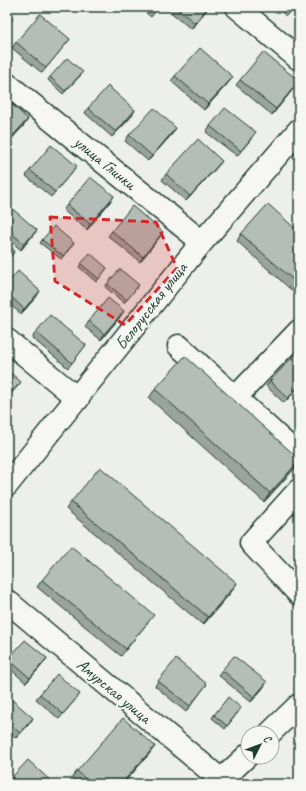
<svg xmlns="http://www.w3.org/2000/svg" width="306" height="791" font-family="Caveat,sans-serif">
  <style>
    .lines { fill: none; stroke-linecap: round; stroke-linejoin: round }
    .minor-casing { stroke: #1f3d34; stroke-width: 25 }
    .minor { stroke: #f6f6f2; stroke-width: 22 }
    .wall { fill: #9ba39e; stroke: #1f3d34 }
    .shaded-wall { fill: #7e8481; stroke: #1f3d34 }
    .building { fill: #b4bdb8; stroke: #1f3d34 }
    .marked { fill: #d62828; fill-opacity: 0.2; stroke: #d62828; stroke-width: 3; stroke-dasharray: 8 5; stroke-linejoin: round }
    .labels { text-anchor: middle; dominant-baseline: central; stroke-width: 4; stroke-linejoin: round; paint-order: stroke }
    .street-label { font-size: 17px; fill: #1f3d34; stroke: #f6f6f2 }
  </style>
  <rect width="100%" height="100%" fill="#edefea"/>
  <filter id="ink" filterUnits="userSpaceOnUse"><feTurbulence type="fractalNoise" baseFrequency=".025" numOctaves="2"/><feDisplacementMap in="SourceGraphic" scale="8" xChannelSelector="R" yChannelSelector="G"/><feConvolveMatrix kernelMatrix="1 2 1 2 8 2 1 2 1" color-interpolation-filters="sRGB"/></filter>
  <g filter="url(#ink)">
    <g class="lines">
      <g class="minor-casing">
        <g id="minor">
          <polyline points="237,7 299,59"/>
          <polyline points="7,84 202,242"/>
          <polyline points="7,340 78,399"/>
          <polyline points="179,346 299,456"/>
          <polyline points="236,397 299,331"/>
          <polyline points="7,485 202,242 299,130"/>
          <polyline points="299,490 251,543 299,594"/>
          <polyline points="7,601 226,784"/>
          <polyline points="270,733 299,705"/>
          <polyline points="217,784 248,755"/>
        </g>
      </g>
      <use href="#minor" class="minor"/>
    </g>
    <g class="wall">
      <polygon points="139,7 159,7 151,17"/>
      <polygon points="168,7 209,7 191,29 167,9"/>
      <polygon points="276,7 294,7 286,16"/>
      <polygon points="70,39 42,73 12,48 16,42"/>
      <polygon points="81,75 63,94 48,80 50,77"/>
      <polygon points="175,76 229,82 204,110 171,81"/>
      <polygon points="240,80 299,81 272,115 236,85"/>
      <polygon points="7,100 28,119 25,124 7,144"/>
      <polygon points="88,108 132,116 112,137 85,113"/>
      <polygon points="210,126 252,138 237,156 206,132"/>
      <polygon points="173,133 148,161 125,141 129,135"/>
      <polygon points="218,166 186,201 162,180 166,174"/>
      <polygon points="30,170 73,171 51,197 26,176"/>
      <polygon points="114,196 87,230 63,210 67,205"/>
      <polygon points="7,207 37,230 21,250 7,238"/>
      <polygon points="112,231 163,232 140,262 108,236"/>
      <polygon points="299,232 299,297 237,241 241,234"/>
      <polygon points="42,240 72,246 61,259 40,243"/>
      <polygon points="81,264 107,268 96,282 79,267"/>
      <polygon points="7,284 37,296 21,314 7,302"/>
      <polygon points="107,284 139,285 124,303 105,287"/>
      <polygon points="120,317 101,340 85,327 89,321"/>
      <polygon points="36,332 86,345 68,368 32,338"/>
      <polygon points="270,381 299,387 284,403 266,386"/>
      <polygon points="155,389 299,461 294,469 264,502 149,398"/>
      <polygon points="71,502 232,591 203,625 66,509"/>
      <polygon points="42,580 149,621 121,656 37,587"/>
      <polygon points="47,658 43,664 26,683 7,666 7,661 8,659"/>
      <polygon points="222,670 263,688 251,702 218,675"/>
      <polygon points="158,681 207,684 186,712 155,686"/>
      <polygon points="40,694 80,694 76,699 59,719 36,699"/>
      <polygon points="7,701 30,723 16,738 7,730"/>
      <polygon points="239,711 225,729 212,718 214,715"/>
      <polygon points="150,753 123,784 79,784 72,778 77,771"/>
      <polygon points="12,777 54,784 10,784 8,782"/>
    </g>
    <g class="shaded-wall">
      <polygon points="208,7 209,7 191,29 195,23"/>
      <polygon points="233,77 229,82 204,110 208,104"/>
      <polygon points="299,81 295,87 272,115 276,109"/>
      <polygon points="135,110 132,116 112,137 116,132"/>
      <polygon points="28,119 25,124 7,144 10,139"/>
      <polygon points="176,128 173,133 148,161 152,156"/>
      <polygon points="222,161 218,166 186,201 190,196"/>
      <polygon points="114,196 110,202 87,230 90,224"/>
      <polygon points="37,230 21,250 24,244"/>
      <polygon points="163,232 159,238 140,262 143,257"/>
      <polygon points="40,291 37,296 21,314 24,309"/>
      <polygon points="124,311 120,317 101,340 104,334"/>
      <polygon points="21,382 17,387 7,398 7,397"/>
      <polygon points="299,386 299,387 284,403 288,398"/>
      <polygon points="299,461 294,469 264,502 270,493"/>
      <polygon points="237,583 232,591 203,625 208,617"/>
      <polygon points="47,658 43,664 26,683 30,678"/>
      <polygon points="267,682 263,688 251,702 254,697"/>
      <polygon points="33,718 30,723 16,738 20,733"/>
      <polygon points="155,746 150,753 123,784 121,784"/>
    </g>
    <g class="building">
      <polygon points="149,7 159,7 155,11"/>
      <polygon points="175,7 208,7 195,23"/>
      <polygon points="286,7 293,7 290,10"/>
      <polygon points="40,14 70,39 46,68 16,42"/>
      <polygon points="7,15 13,19 7,26"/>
      <polygon points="200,48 233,77 208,104 175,76"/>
      <polygon points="263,52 299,81 276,109 240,80"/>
      <polygon points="67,58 83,72 65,91 50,77"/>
      <polygon points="108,86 135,110 116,132 88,108"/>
      <polygon points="7,100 28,119 10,139 7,136"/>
      <polygon points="154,108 176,128 152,156 129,135"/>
      <polygon points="225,108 256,132 241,151 210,126"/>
      <polygon points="198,139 222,161 190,196 166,174"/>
      <polygon points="51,145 77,166 55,192 30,170"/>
      <polygon points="90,177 114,196 90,224 67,205"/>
      <polygon points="268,204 299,232 299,285 241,234"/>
      <polygon points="8,205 37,230 24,244 7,229 7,207"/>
      <polygon points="132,206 163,232 143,257 112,231"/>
      <polygon points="54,226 74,243 63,256 42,240"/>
      <polygon points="7,244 15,251 7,261"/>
      <polygon points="90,253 107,268 99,279 81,264"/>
      <polygon points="120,269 139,285 127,300 107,284"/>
      <polygon points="18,271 40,291 24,309 7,293 7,284"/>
      <polygon points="108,298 124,311 104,334 89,321"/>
      <polygon points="50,315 86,345 72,363 36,332"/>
      <polygon points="299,350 299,386 288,398 270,381"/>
      <polygon points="185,356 299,459 299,461 270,493 155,389"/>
      <polygon points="7,370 21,382 7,397"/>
      <polygon points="100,467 237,583 208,617 71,502"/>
      <polygon points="71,546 154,615 126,649 42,580"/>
      <polygon points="25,640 47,658 30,678 8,659"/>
      <polygon points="234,656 267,682 254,697 222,670"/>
      <polygon points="176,659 207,684 190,706 158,681"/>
      <polygon points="57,674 80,694 63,714 40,694"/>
      <polygon points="228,697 241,708 227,726 214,715"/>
      <polygon points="10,698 33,718 20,733 7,722 7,701"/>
      <polygon points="123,718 155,746 121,784 91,784 77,771"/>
      <polygon points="28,760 54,784 19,784 12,777"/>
    </g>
  </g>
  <path class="marked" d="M50,217L156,222L177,268L125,325L55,281Z"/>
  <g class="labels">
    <g class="street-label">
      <text transform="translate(105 163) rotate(39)">улица Глинки</text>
      <text transform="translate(151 306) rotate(-52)">Белорусская улица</text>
      <text transform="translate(114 691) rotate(40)">Амурская улица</text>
    </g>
  </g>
  <rect width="306" height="791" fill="none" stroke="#f6f6f2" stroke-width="24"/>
  <rect x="12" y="12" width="282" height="767" fill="none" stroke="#1f3d34" stroke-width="1.5" filter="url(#ink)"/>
  <g transform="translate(260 745) rotate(48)"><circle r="19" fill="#f6f6f2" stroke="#a0aca6"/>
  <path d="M0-3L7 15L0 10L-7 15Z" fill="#1f3d34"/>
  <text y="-6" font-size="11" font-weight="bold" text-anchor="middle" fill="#1f3d34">С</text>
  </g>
</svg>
